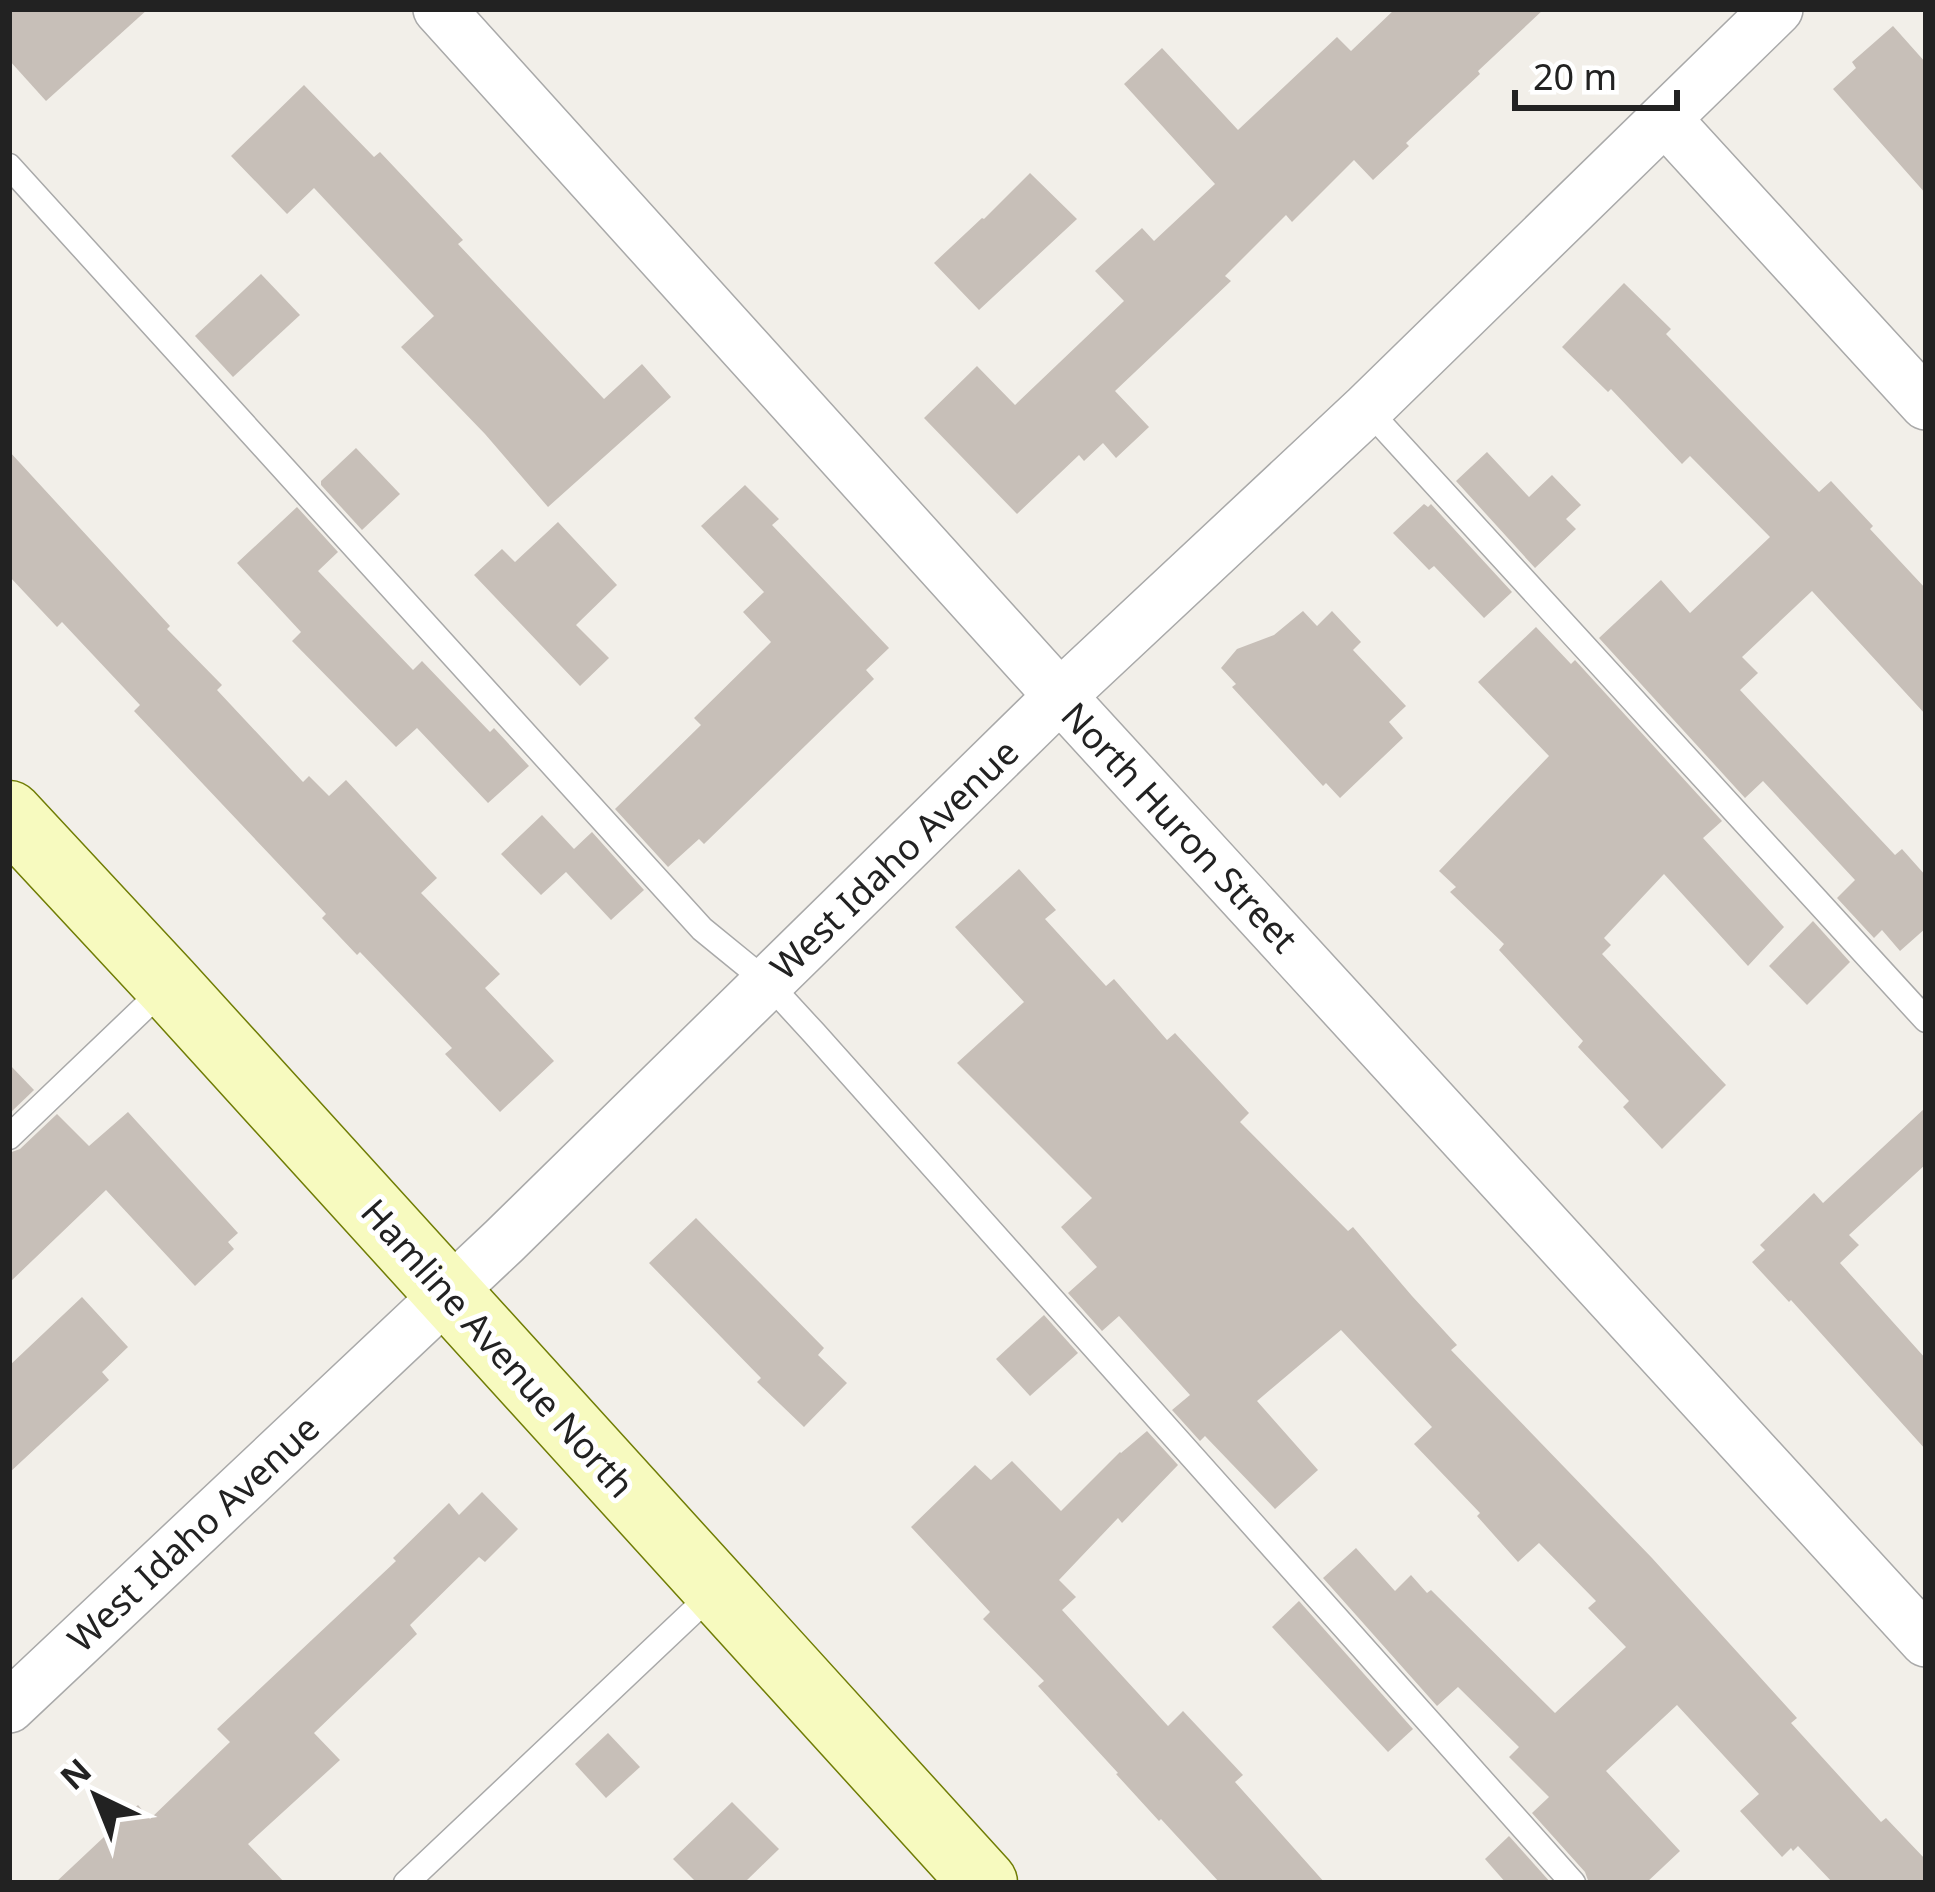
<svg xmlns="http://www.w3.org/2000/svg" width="1935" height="1892" font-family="'Noto Sans',sans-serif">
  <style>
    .building { fill: #c7bfb8 }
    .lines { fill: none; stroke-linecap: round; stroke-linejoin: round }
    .lane-casing { stroke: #a9a9a9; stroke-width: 27 }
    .street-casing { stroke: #a9a9a9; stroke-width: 54 }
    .secondary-casing { stroke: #707d05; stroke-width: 69 }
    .lane { stroke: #fff; stroke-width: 24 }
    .street { stroke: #fff; stroke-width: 51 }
    .secondary { stroke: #f7fabf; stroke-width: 66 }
    .labels { text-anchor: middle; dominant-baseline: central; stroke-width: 10; stroke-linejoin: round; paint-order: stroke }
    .street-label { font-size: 36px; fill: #222; stroke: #fff }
  </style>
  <rect width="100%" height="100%" fill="#f2efe9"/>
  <g class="building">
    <polygon points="9,9 148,9 46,101 9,60"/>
    <polygon points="1395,9 1544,9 1478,71 1480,74 1406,143 1409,146 1373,180 1354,160 1292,222 1286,215 1225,276 1231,281 1115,391 1149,427 1116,458 1103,443 1084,461 1079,455 1017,514 924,418 977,366 1015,405 1124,301 1095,271 1142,228 1154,241 1215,184 1124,84 1162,48 1238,130 1337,37 1351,51"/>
    <polygon points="1893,26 1926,63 1926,194 1833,89 1856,68 1852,62"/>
    <polygon points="304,85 374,157 380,152 463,240 458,244 604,399 642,364 671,397 548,507 485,434 401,347 434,316 314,188 287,214 231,156"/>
    <polygon points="1030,173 1077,219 979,310 934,263 982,218 984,219"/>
    <polygon points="261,274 300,315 233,377 195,336"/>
    <polygon points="1624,283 1671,329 1666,334 1819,492 1831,481 1873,526 1870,529 1926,589 1926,715 1812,591 1742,657 1758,673 1740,690 1895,855 1902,849 1926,876 1926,928 1900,951 1882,930 1874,938 1837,898 1855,880 1763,781 1745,798 1599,638 1661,580 1690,613 1770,537 1690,456 1682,464 1611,389 1608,392 1562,347"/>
    <polygon points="356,448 400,494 362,530 321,485 321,481"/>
    <polygon points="9,451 170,626 167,629 222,685 217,690 303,782 309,776 329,796 346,780 437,878 421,893 500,974 485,988 554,1061 500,1112 445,1054 452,1048 360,952 357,955 322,918 326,914 134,711 140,705 62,622 57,627 9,576"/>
    <polygon points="1487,452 1529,497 1552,475 1581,505 1566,519 1576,529 1535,568 1456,481"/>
    <polygon points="745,485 779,519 772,525 889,648 866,670 874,679 704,844 699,839 668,867 615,809 701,725 694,718 771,642 743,612 764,592 701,526"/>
    <polygon points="1424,504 1428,507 1431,504 1512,592 1484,618 1434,566 1429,570 1393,533"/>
    <polygon points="297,507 338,552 318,571 413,670 422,661 490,732 494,728 529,766 488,803 417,728 396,747 292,641 301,632 237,563"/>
    <polygon points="558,522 617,585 576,625 609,658 580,686 474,575 502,549 515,562"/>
    <polygon points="1303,611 1317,626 1332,611 1361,642 1353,650 1406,706 1389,722 1403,738 1340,798 1326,783 1323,786 1232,687 1236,684 1221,668 1237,649 1274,635"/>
    <polygon points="1536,627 1571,664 1575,660 1722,821 1703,838 1784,927 1748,966 1664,874 1604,938 1611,945 1602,954 1726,1085 1662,1149 1623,1107 1629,1101 1578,1047 1583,1041 1499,950 1504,944 1450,892 1456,887 1439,871 1549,756 1478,682"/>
    <polygon points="542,815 574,849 592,832 644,890 611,920 566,872 541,895 501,854"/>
    <polygon points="1019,869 1056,910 1045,919 1106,986 1114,979 1167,1040 1175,1033 1249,1113 1240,1122 1348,1231 1353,1227 1412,1296 1457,1345 1451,1350 1652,1558 1797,1718 1791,1723 1881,1822 1886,1818 1926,1860 1926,1883 1833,1883 1798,1846 1793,1851 1791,1848 1782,1857 1740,1811 1759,1794 1677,1705 1606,1771 1680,1851 1646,1883 1589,1883 1585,1872 1532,1813 1549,1797 1509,1757 1519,1747 1458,1687 1437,1706 1323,1578 1356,1548 1395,1591 1411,1575 1427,1593 1431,1590 1555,1713 1626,1647 1588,1608 1596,1601 1539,1543 1518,1562 1477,1516 1480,1513 1414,1444 1432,1427 1341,1330 1257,1401 1318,1470 1275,1509 1205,1436 1200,1441 1172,1410 1190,1395 1119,1316 1102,1331 1068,1293 1097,1267 1061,1227 1092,1198 957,1063 1024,1002 955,927"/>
    <polygon points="1813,921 1850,962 1807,1005 1769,966"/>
    <polygon points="9,1064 34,1090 9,1114"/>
    <polygon points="1926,1107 1926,1164 1849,1235 1859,1245 1840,1263 1926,1359 1926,1450 1791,1300 1789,1302 1752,1262 1765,1250 1760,1245 1814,1193 1823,1203"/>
    <polygon points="128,1112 238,1233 228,1242 234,1249 195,1286 106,1190 9,1283 9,1153 20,1149 57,1114 89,1146"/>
    <polygon points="696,1218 824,1348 818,1355 847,1383 804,1427 757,1382 761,1378 649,1263"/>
    <polygon points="82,1297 128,1347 102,1372 109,1380 9,1473 9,1366"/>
    <polygon points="1044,1315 1078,1353 1030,1396 996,1359"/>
    <polygon points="1147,1431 1178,1465 1122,1523 1118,1518 1059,1580 1076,1597 1062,1610 1168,1726 1183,1711 1243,1775 1235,1782 1325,1883 1220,1883 1161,1819 1159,1821 1116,1774 1118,1773 1038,1686 1044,1681 983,1619 990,1612 911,1527 975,1465 991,1480 1012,1461 1061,1511 1120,1452 1121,1453"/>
    <polygon points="482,1492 518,1529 485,1562 479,1557 410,1625 417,1634 314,1733 340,1760 248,1844 285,1883 55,1883 138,1805 150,1819 230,1742 217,1729 396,1561 393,1558 449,1503 459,1515"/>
    <polygon points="1299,1601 1413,1729 1388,1752 1272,1627"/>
    <polygon points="608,1733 640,1767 606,1798 575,1764"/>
    <polygon points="732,1802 779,1849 744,1883 697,1883 673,1859"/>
    <polygon points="1509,1836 1551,1883 1506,1883 1485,1859"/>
  </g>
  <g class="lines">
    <g class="lane-casing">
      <g id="lane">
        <polyline points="9,166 702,929 767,982 814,1033 1573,1883"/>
        <polyline points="1367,409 1926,1020"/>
        <polyline points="9,1137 168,985"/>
        <polyline points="406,1883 714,1592"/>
      </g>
    </g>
    <g class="street-casing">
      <g id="street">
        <polyline points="439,9 1060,696 1926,1641"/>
        <polyline points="1666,120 1926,404"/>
        <polyline points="9,1707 504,1241 1060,696 1367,409 1777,9"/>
      </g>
    </g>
    <g class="secondary-casing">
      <polyline id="secondary" points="9,814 168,985 984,1883"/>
    </g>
    <use href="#lane" class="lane"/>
    <use href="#street" class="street"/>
    <use href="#secondary" class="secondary"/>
  </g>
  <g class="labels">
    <g class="street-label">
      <text transform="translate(1180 827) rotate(47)">North Huron Street</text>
      <text transform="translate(894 859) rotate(-44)">West Idaho Avenue</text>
      <text transform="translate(498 1348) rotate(48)">Hamline Avenue North</text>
      <text transform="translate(193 1533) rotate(-43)">West Idaho Avenue</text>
    </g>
  </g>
  <rect width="1935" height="1892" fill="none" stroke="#222222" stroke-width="24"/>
  <g transform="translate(96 1796) rotate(317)" stroke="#ffffff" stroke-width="9" paint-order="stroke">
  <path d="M0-9L21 45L0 30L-21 45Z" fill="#222222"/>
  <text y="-18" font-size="33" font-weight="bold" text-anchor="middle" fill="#222222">N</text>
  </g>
  <path d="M1515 90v18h162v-18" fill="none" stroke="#222222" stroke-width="6"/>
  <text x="1533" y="90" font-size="36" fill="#222222" stroke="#ffffff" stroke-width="9" paint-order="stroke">20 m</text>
</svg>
